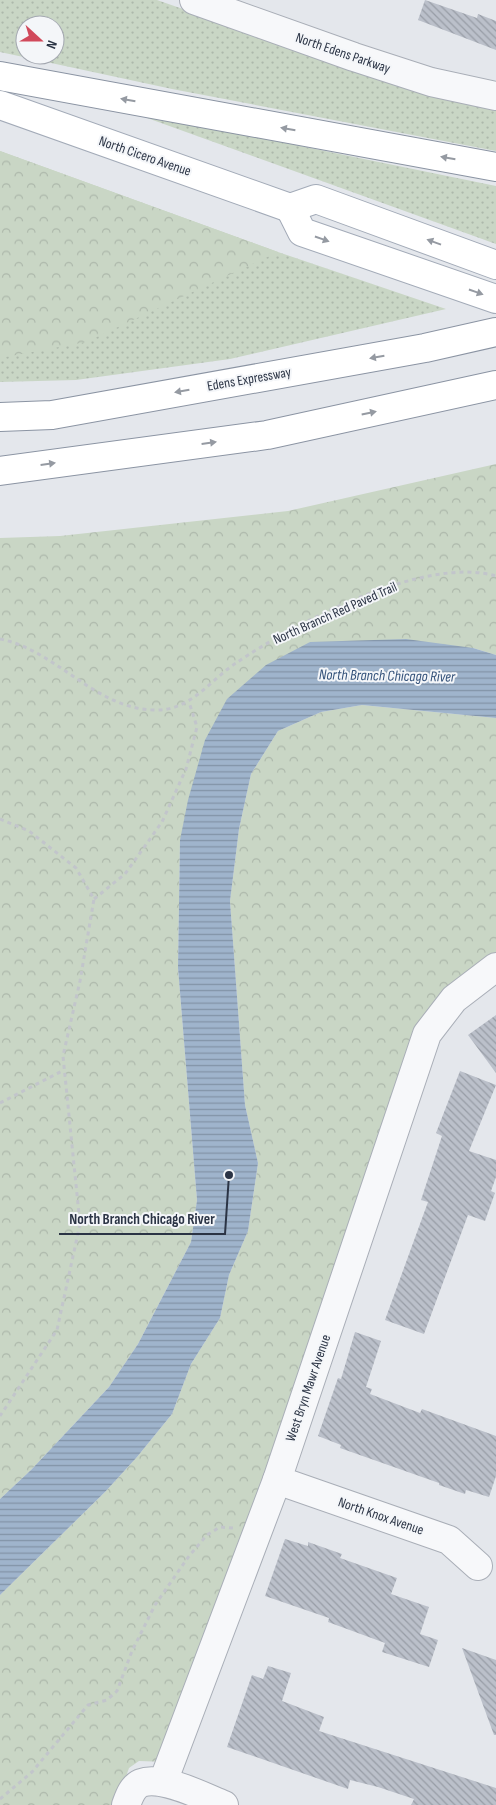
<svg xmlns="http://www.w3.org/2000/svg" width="496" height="1805" font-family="'Sofia Sans Condensed',sans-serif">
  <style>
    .green { fill: url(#green-dots); fill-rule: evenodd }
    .forest { fill: url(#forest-crowns) }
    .water { fill: url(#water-rules) }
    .building { fill: url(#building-back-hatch) }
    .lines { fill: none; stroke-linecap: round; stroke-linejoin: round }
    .minor-casing { stroke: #a9aeb7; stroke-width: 30 }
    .major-casing { stroke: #a3abb8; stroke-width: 30 }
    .highway-casing { stroke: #8b94a3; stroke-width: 30 }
    .path { stroke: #c2c5cb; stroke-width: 3; stroke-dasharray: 4 4; stroke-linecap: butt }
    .minor { stroke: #f7f8fa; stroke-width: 28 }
    .major { stroke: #fff; stroke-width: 28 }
    .highway { stroke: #fff; stroke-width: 28 }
    .oneway { fill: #959aa2 }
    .labels { text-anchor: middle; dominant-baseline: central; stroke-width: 4; stroke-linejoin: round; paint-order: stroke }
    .street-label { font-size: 14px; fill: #2b3445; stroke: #f4f6f9 }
    .water-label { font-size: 15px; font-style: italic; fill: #34527a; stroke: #f4f6f9 }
    .leader { fill: none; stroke: #2b3445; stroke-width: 2 }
    .callout-dot { fill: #2b3445; stroke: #f4f6f9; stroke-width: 2 }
    .callout-label { font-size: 15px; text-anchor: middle; font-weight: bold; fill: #2b3445; stroke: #f4f6f9; stroke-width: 4; stroke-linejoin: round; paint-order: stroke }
  </style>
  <defs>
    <pattern id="green-dots" width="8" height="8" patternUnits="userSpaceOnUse" patternTransform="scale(1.25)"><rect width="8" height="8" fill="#c9d6c5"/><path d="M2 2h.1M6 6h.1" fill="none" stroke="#adb8ab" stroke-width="1.8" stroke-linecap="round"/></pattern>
    <pattern id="forest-crowns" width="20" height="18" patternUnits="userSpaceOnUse" patternTransform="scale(1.25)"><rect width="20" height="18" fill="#c9d6c5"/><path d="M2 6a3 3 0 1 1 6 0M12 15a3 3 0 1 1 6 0" fill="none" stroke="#adb8ab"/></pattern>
    <pattern id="water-rules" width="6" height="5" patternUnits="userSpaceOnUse" patternTransform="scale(1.25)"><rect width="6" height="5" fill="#9fb4cc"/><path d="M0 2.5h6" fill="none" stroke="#8293a7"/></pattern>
    <pattern id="building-back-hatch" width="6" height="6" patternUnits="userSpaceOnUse" patternTransform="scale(1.25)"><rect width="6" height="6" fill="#bbc0ca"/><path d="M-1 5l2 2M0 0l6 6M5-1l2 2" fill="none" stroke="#989da6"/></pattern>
  </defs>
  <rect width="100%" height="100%" fill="#e4e7ec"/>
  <g class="green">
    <path d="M0,0H157L384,79L496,111V151L172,89L0,52ZM25,25H55V55H25Z"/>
    <polygon points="125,110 496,186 496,244"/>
    <polygon points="0,151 278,252 446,309 230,359 76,380 0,382"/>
  </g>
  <g class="forest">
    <polygon points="0,151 278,252 86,342 0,358"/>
    <polygon points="496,464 496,655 473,648 310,642 180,840 178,968 197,1200 191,1242 138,1344 109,1387 31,1470 0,1499 0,538 60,536 288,511"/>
    <polygon points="362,705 496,718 496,953 429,1008 168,1762 139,1761 129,1768 116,1805 0,1805 0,1595 105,1492 137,1457 172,1414 191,1364 220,1318 229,1275 248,1231 258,1163 245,1105 230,901 239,829 251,774 278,731 321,712"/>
  </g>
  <polygon class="water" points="406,639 473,648 496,655 496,718 362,705 321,712 278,731 251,774 239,829 230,901 245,1105 258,1163 248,1231 229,1275 220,1318 191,1364 172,1414 137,1457 105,1492 0,1595 0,1499 31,1470 109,1387 138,1344 191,1242 197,1200 178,968 180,840 188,800 205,740 227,699 266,665 310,642"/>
  <g class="building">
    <polygon points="425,0 477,18 478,14 496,21 496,50 418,20"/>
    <polygon points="496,1015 496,1073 468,1035"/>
    <polygon points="460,1071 496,1085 469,1151 496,1160 496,1177 491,1191 495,1193 485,1221 468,1215 424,1334 385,1320 428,1202 421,1200 442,1136 436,1133"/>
    <polygon points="355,1332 381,1341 366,1387 372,1389 370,1394 420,1413 422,1409 496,1436 496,1476 489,1497 466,1490 465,1494 439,1485 439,1483 340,1448 341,1445 318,1436 338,1378 341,1379"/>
    <polygon points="285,1539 308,1546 308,1542 342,1554 340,1558 397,1578 391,1594 429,1607 420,1634 438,1640 429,1667 382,1652 385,1643 328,1622 329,1618 265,1596"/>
    <polygon points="462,1648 496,1660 496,1735 494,1735"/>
    <polygon points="268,1666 291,1673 282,1701 324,1717 319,1731 496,1788 496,1805 411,1805 414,1799 378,1787 350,1780 348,1789 227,1747 252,1675 263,1679"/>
  </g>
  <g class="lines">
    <g class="minor-casing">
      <g id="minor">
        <polyline points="194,0 354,57 431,82 496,96"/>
        <polyline points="277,1480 449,1540 478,1566"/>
        <polyline points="163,1782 277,1480 427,1034 454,999 496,967"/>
        <path d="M126,1805C129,1797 132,1787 141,1783C162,1775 204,1797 224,1805"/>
      </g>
    </g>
    <g class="major-casing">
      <g id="major">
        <polyline points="0,105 290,208 316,199 496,265"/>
        <polyline points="290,208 302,232 496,299"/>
      </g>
    </g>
    <g class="highway-casing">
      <g id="highway">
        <polyline points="0,76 496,167"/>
        <polyline points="0,417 52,415 425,348 496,332"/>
        <polyline points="0,471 267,435 496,385"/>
      </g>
    </g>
    <g class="path">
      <path d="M0,639C56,650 94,708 153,710C190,712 209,681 236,663C295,623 425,555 496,576"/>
      <polyline points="0,819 29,831 76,868 94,899 80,981 63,1056 80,1224 57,1330 0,1416"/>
      <polyline points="94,899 125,874 162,822 186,769 197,727 189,702"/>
      <polyline points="0,1103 64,1070"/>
      <polyline points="0,1799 32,1772 88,1705 107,1700 117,1691 132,1651 155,1605 189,1556 207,1535 220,1527 233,1528"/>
    </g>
    <use href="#minor" class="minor"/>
    <use href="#major" class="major"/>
    <use href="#highway" class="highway"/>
  </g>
  <defs><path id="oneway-solid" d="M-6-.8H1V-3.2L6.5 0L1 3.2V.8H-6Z" transform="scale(1.25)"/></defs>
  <g class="oneway">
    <use href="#oneway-solid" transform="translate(128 100) rotate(-170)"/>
    <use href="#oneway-solid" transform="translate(288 129) rotate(-170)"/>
    <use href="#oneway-solid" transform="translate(448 158) rotate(-170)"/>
    <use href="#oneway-solid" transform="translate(322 239) rotate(19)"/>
    <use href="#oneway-solid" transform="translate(434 242) rotate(-160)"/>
    <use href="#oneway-solid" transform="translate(476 292) rotate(19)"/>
    <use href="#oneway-solid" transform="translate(377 357) rotate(170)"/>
    <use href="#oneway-solid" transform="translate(182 391) rotate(170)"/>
    <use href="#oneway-solid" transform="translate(369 413) rotate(-12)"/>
    <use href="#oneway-solid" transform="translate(209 443) rotate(-8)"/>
    <use href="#oneway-solid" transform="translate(48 464) rotate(-8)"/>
  </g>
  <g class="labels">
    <g class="street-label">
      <text transform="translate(343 53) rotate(19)">North Edens Parkway</text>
      <text transform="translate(145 156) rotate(19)">North Cicero Avenue</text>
      <text transform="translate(249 379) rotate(-10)">Edens Expressway</text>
      <text transform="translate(335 613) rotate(-24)">North Branch Red Paved Trail</text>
      <text transform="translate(308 1388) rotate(-71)">West Bryn Mawr Avenue</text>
      <text transform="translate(381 1516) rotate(19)">North Knox Avenue</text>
    </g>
    <g class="water-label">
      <text transform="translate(387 676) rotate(1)">North Branch Chicago River</text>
    </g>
  </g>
  <path class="leader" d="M229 1175L225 1234H59"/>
  <circle class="callout-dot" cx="229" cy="1175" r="5"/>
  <g class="callout-label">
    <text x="142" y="1224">North Branch Chicago River</text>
  </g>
  <g transform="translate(40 40) rotate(111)"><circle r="24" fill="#f4f6f9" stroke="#a4a8b1"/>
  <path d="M0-4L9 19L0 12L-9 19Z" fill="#d1495b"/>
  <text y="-8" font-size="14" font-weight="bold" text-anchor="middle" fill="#2b3445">N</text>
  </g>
</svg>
